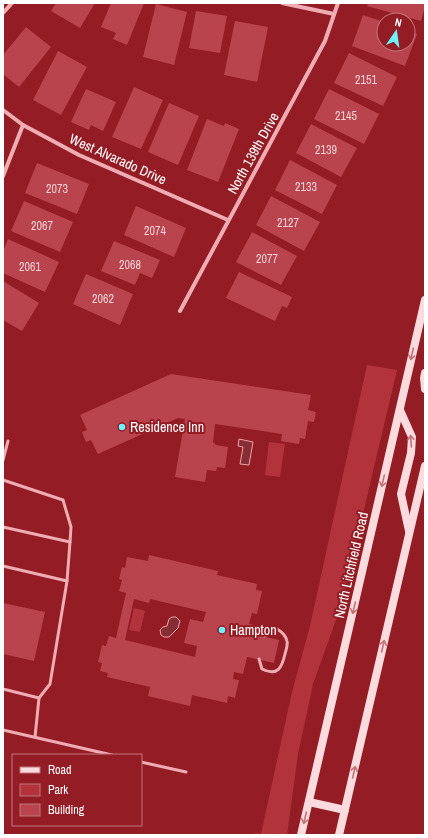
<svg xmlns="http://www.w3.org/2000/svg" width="428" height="838" font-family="'Archivo Narrow',sans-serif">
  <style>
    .green { fill: #b3333d }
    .water { fill: #872e34; stroke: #f1a1a9 }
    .building { fill: #ba444e; fill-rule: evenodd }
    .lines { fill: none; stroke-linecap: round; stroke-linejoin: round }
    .lane { stroke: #efadb3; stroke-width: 3 }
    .street { stroke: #efadb3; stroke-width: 4 }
    .secondary { stroke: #fbdbdd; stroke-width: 8 }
    .oneway { stroke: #c27277 }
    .poi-dot { fill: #6bf4ff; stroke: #941c24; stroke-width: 1.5 }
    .labels { text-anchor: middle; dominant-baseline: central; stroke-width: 4; stroke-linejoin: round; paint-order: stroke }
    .number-label { font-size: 12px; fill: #eed0d3 }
    .street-label { font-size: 14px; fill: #fff; stroke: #941c24 }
    .poi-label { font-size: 14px; fill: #fff; stroke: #941c24; text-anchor: start }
  </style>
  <rect width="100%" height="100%" fill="#941c24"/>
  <g class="green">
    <polygon points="367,365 397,370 342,603 313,684 298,754 287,835 254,835 255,833 261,834 292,692 310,626"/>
    <polygon points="269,442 285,444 280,477 265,475"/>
    <polygon points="134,608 145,611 140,632 129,630"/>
  </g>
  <g class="water">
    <polygon points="239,439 253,442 249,465 240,464 243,447 238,446"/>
    <polygon points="172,617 176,617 180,621 178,628 169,637 164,637 161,635 160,630 163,627 167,626 169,619"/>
  </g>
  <g class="building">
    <polygon points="56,3 95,3 80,28 51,11"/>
    <polygon points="111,3 144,3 127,45 113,39 116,33 101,27"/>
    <polygon points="368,3 425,3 425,6 421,21 367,6"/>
    <polygon points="156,4 187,12 174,65 143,57"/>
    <polygon points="196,11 227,16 220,53 189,48"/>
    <polygon points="363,15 384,22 384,44 408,44 408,31 417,34 405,66 352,46"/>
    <polygon points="235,21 268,27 257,82 224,75"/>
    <polygon points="26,27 51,47 19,87 3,74 3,55"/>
    <polygon points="58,51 87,67 61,115 33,100"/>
    <polygon points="349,53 397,77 383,106 334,83"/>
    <polygon points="134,87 163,100 141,149 112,137"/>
    <polygon points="86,89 116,102 103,131 91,125 89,130 71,122"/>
    <polygon points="329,89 379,114 364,144 314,119"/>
    <polygon points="169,103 199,116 178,165 148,152"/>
    <polygon points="207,119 224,126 225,123 239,129 218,182 187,170"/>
    <polygon points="311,124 357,148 341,177 296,153"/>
    <polygon points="290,160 337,185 322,214 275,190"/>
    <polygon points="37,163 89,184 77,214 25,193"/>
    <polygon points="271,196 320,222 304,251 256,225"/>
    <polygon points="24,201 73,222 60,252 11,231"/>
    <polygon points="136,206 186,228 174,257 124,235"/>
    <polygon points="252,232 297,256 281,285 236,262"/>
    <polygon points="8,239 59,262 45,292 3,273 3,251"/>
    <polygon points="114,241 160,260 152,278 140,273 135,285 101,271"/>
    <polygon points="239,272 292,297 287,308 282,306 275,321 226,298"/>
    <polygon points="86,274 133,294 120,325 73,304"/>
    <polygon points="3,281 39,303 22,331 3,320"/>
    <polygon points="171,374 311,395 308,410 316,412 314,422 308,421 305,439 300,438 299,444 281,441 282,434 215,424 213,442 216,445 228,447 225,468 217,467 216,471 207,470 205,482 175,477 185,419 178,418 98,454 91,440 86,442 82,432 87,430 80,415"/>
    <path d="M149,555L218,571L217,575L257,584L256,590L262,591L257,614L252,613L249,624L259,626L257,635L279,640L274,663L247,657L243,674L234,672L233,679L239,680L235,698L228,696L227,703L192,695L190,706L148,696L150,687L107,677L108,673L100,671L102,663L98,662L102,645L106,646L109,636L116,638L126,593L119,591L122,580L119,579L122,567L125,568L127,557L148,561ZM134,599L149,603L150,599L206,612L203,622L190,619L184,643L197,646L195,657L125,640Z"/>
    <polygon points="3,603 45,612 34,661 3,654"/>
  </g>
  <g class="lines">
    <g class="lane">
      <polyline points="3,460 8,441"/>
      <polyline points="3,480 63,500 71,527 70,542 67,581 50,684 39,698 3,689"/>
      <polyline points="3,527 70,542"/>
      <polyline points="3,566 67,581"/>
      <path d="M259,659L262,669C278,677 282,667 285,654C286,650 288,645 287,641C286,636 282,632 277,629L272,630L264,636"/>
      <polyline points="3,730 112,755"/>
      <polyline points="35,737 39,698"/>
      <polyline points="141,762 186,772"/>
    </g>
    <g class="street">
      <polyline points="282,3 334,14"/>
      <polyline points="3,13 12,3"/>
      <polyline points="3,110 23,125 79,155 228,220"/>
      <polyline points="3,176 23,125"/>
      <polyline points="180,311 325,41 338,3"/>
    </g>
    <g class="secondary">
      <polyline points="425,373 424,378 425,389"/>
      <polyline points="400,410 412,437 411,453 401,494 409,531"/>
      <polyline points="309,802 345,810"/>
      <polyline points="301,835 425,300"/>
      <polyline points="339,835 425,466"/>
    </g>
  </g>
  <defs><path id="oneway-shaft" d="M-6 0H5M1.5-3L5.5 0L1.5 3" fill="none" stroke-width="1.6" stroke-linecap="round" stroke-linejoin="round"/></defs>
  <g class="oneway">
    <use href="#oneway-shaft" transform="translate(412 354) rotate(103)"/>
    <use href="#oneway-shaft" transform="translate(411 441) rotate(-94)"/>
    <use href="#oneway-shaft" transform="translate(383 481) rotate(103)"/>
    <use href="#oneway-shaft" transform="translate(354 608) rotate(103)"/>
    <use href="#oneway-shaft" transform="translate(383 646) rotate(-77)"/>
    <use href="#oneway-shaft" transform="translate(354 772) rotate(-77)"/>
    <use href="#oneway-shaft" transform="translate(305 818) rotate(103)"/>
  </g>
  <g class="poi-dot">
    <circle cx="122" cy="427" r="4"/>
    <circle cx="222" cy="630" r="4"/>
  </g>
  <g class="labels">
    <g class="number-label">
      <text x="366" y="80">2151</text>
      <text x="346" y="116">2145</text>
      <text x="326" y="150">2139</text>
      <text x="306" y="187">2133</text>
      <text x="57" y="189">2073</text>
      <text x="288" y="223">2127</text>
      <text x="42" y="226">2067</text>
      <text x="155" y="231">2074</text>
      <text x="267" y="259">2077</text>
      <text x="130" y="265">2068</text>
      <text x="30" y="267">2061</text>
      <text x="103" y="299">2062</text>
    </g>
    <g class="street-label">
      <text transform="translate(253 153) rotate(-61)">North 139th Drive</text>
      <text transform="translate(118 159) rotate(24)">West Alvarado Drive</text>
      <text transform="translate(351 565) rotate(-77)">North Litchfield Road</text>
    </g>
    <g class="poi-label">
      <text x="130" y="427">Residence Inn</text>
      <text x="230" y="630">Hampton</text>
    </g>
  </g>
  <rect width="428" height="838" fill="none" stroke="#ffffff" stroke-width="8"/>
  <rect x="12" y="754" width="130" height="72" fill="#941c24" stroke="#bf777c"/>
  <rect x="20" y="767" width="20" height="6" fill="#fbdbdd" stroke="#bf777c"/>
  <text x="48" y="774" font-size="12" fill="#ffffff">Road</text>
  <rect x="20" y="784" width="20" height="12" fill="#b3333d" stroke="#bf777c"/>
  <text x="48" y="794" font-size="12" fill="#ffffff">Park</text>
  <rect x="20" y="804" width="20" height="12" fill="#ba444e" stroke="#bf777c"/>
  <text x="48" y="814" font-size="12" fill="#ffffff">Building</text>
  <g transform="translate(396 32) rotate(13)"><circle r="19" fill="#941c24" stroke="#bf777c"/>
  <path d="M0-3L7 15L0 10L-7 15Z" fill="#6bf4ff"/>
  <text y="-6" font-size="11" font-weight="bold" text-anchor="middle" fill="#ffffff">N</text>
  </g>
</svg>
